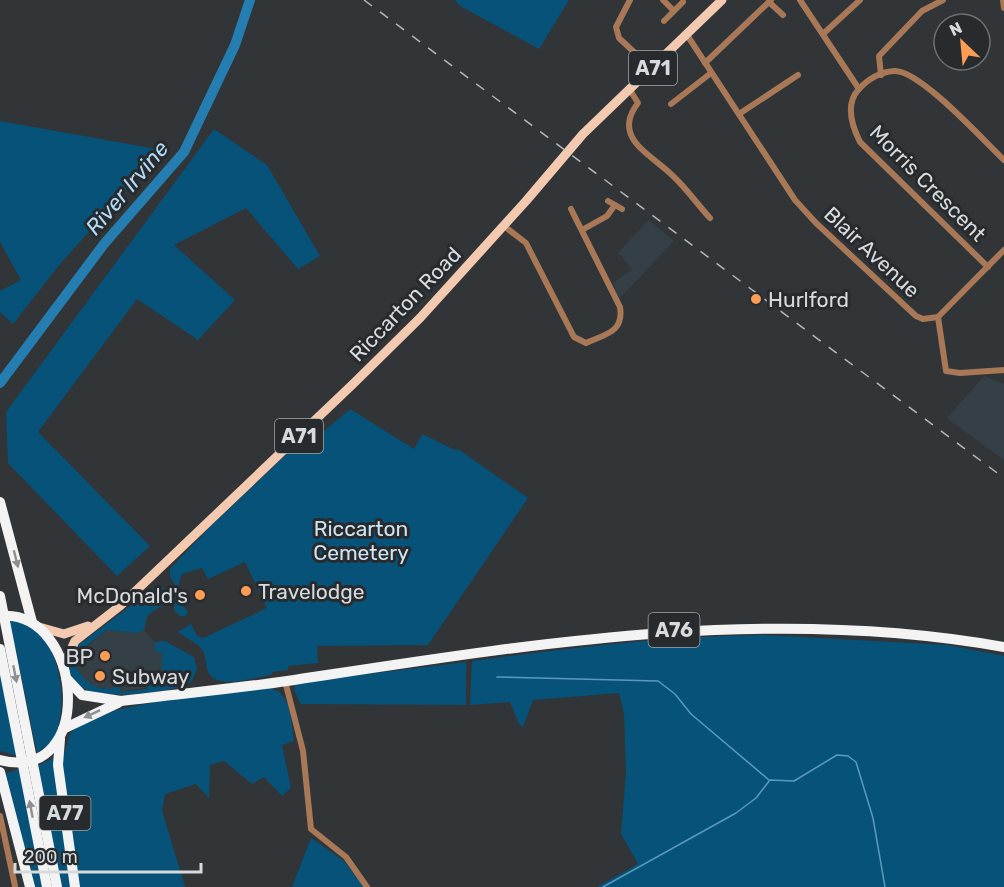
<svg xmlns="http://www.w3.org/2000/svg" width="1004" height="887" font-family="Rubik,sans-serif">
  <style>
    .built { fill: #353f46 }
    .green { fill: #075278 }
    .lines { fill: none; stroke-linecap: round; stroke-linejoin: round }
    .stream { stroke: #5a9abe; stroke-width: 1.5 }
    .river { stroke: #247eb1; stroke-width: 10 }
    .street { stroke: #a97856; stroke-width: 6 }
    .primary { stroke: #f3caaf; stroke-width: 9 }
    .highway { stroke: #f3f3f3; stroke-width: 10 }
    .rail { stroke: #b4b8ba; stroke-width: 1.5; stroke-dasharray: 10 10; stroke-linecap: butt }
    .oneway { fill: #8d8f90 }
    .poi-dot { fill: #fd9c55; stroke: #272b2e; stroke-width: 2 }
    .labels { text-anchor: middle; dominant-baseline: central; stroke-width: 6; stroke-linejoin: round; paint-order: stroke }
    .shield { fill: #272b2e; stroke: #a3a6a8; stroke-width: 1.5 }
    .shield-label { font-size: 20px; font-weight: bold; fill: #d8dbdd }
    .street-label { font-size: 21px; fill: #d8dbdd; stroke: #272b2e }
    .poi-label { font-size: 21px; fill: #d8dbdd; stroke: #272b2e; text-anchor: start }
    .park-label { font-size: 21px; fill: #cfe3f1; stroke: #272b2e }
    .water-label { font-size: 22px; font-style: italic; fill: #b3dbf8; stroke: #272b2e }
  </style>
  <rect width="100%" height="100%" fill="#313538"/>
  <g class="built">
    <polygon points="649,220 674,241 619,299 613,283 631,270 622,256 617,254"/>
    <polygon points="984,376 1004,384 1004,460 947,418"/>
    <polygon points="107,630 139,633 144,630 155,642 155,652 162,652 162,685 121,692 94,687 85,682 76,667 77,655"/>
  </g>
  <g class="green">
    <polygon points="455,0 569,0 539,49 460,6"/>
    <polygon points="0,121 162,150 60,264 13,324 0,312 0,291 21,280 0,242"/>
    <polygon points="214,129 267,165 320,256 298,269 246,208 174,245 235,300 198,340 137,299 38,432 150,546 117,576 8,463 6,412"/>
    <path d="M350,409L414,449L422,434L455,450L458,449L528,498L428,645L317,646L318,663L288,666V670L272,672L271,675C256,677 221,689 210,675C204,668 208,656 201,648C195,641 184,638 178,632L191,624L197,636L203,638L267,608L245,562L208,579L202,568L182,574C175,588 179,600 188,612L185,616H180L174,610L177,589L170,576V569L209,528L304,437L311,442Z"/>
    <path d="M158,585L168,590C169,607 156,606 147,617L144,630L139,633L107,630L78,652L76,667C86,684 99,694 119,686L121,692L147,689L148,684H162V652H155V642L165,641L194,657L197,669L192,681C176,694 100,700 83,688C76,684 72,677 69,670L77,646Z"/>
    <path d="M9,619C15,621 22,622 27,624C60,639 69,704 56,733C52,743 45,747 37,753Z"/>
    <path d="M764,635L948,645L1004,656V887H597L638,864L621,834L626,773L624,713L619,693L533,700L523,727L519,724L510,702L470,705L472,661C570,648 666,636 764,635Z"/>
    <polygon points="466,662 466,705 301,704 294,690 295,684 300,682"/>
    <polygon points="0,666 18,756 0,751"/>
    <path d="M270,688C292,693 291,722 294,741L282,745L291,788L282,796L264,777L252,784L224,761L210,765L209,798L196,784L165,794L162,811L185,887H78L62,761L70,734L77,726L116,710L160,701Z"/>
    <polygon points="54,758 71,887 61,887 37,766"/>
    <polygon points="21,768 43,887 34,887 5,774"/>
    <polygon points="311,838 344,861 364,887 292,887"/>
  </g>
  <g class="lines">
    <g class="stream">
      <polyline points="497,677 658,681 675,694 691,714 769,780"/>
      <polyline points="603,887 736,813 756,798 770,780 794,781 837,755 848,756 856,762 873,818 885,887"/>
    </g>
    <polyline class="river" points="0,383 104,244 184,152 235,45 250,0"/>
    <g class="street">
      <polyline points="630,0 616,27 619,38 652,69"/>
      <polyline points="663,0 673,10"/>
      <polyline points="800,0 859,89"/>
      <polyline points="1003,0 1004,8"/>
      <polyline points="769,2 783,15"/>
      <polyline points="664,21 683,2"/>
      <polyline points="823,34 860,0"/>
      <polyline points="687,35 795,200 816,223 916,316 923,319 938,317 1004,250"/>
      <polyline points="705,63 771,0"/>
      <polyline points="881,75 879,56 922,11 943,0"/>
      <path d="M630,90L638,103C611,138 651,154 673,176C687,189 697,204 710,218"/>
      <polyline points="671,104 711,73"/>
      <polyline points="739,114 798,75"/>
      <polyline points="608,201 622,209"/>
      <path d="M504,226L526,243L574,337L586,343C606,334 624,332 620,307L571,209"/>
      <polyline points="582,230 607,216 615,205"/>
      <path d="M988,267L860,142C852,126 845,105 858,90C867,80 880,72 894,71C919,69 984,141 1004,160"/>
      <polyline points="938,317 946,371 960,373 1004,370"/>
      <polyline points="285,681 303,751 311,829 346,857 367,887"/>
      <polyline points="0,816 15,886"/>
    </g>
    <g class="primary">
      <polyline points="39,627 64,634 88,626"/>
      <polyline points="63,667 75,641 120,606 353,384 420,318 526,201 583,134 722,0"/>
    </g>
    <g class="highway">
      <polyline points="0,502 32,622"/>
      <polyline points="0,596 57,887"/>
      <path d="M0,616C84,608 97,785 0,760"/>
      <polyline points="0,649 47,887"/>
      <path d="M66,678L82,695L121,701C176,694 232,689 287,681C525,645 765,604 1004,647"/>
      <polyline points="63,729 118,703"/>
      <polyline points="60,739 58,765 75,887"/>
      <polyline points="0,772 30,887"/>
    </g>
    <polyline class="rail" points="364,0 1004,478"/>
  </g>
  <defs><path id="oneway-solid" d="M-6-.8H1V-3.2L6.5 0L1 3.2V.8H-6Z" transform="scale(1.5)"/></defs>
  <g class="oneway">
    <use href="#oneway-solid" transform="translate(16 559) rotate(76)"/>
    <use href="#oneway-solid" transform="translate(15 674) rotate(79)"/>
    <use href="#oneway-solid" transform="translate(92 714) rotate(155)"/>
    <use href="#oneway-solid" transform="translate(31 809) rotate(-101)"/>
  </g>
  <g class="poi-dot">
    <circle cx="756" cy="299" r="6"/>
    <circle cx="246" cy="591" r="6"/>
    <circle cx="200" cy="595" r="6"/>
    <circle cx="105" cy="656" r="6"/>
    <circle cx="100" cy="676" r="6"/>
  </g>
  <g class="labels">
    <g class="shield">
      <rect x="629" y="51" width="48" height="34" rx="4.5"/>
      <rect x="275" y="419" width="48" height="34" rx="4.5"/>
      <rect x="648.5" y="613" width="51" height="34" rx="4.5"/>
      <rect x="39.5" y="796" width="51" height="34" rx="4.5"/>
    </g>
    <g class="shield-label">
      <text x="653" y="68">A71</text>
      <text x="299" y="436">A71</text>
      <text x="674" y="630">A76</text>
      <text x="65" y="813">A77</text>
    </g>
    <g class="street-label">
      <text transform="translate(928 183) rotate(45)">Morris Crescent</text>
      <text transform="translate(872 252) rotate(43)">Blair Avenue</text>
      <text transform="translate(405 304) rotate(-46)">Riccarton Road</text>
    </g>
    <g class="poi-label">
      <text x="768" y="299">Hurlford</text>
      <text x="258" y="591">Travelodge</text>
      <text x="188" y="595" text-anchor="end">McDonald's</text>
      <text x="93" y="656" text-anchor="end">BP</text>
      <text x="112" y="676">Subway</text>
    </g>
    <g class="park-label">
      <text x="361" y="528">Riccarton<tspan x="361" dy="24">Cemetery</tspan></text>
    </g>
    <g class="water-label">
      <text transform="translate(127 188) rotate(-50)">River Irvine</text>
    </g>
  </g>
  <g transform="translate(962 42) rotate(334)"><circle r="28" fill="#272b2e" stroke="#6e7174" stroke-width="1.5"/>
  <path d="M0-4.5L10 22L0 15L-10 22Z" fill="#fd9c55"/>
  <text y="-9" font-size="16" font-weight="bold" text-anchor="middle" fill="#d8dbdd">N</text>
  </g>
  <path d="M15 863v9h186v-9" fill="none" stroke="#d8dbdd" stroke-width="3"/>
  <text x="24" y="863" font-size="18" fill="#d8dbdd" stroke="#272b2e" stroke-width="4.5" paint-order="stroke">200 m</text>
</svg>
